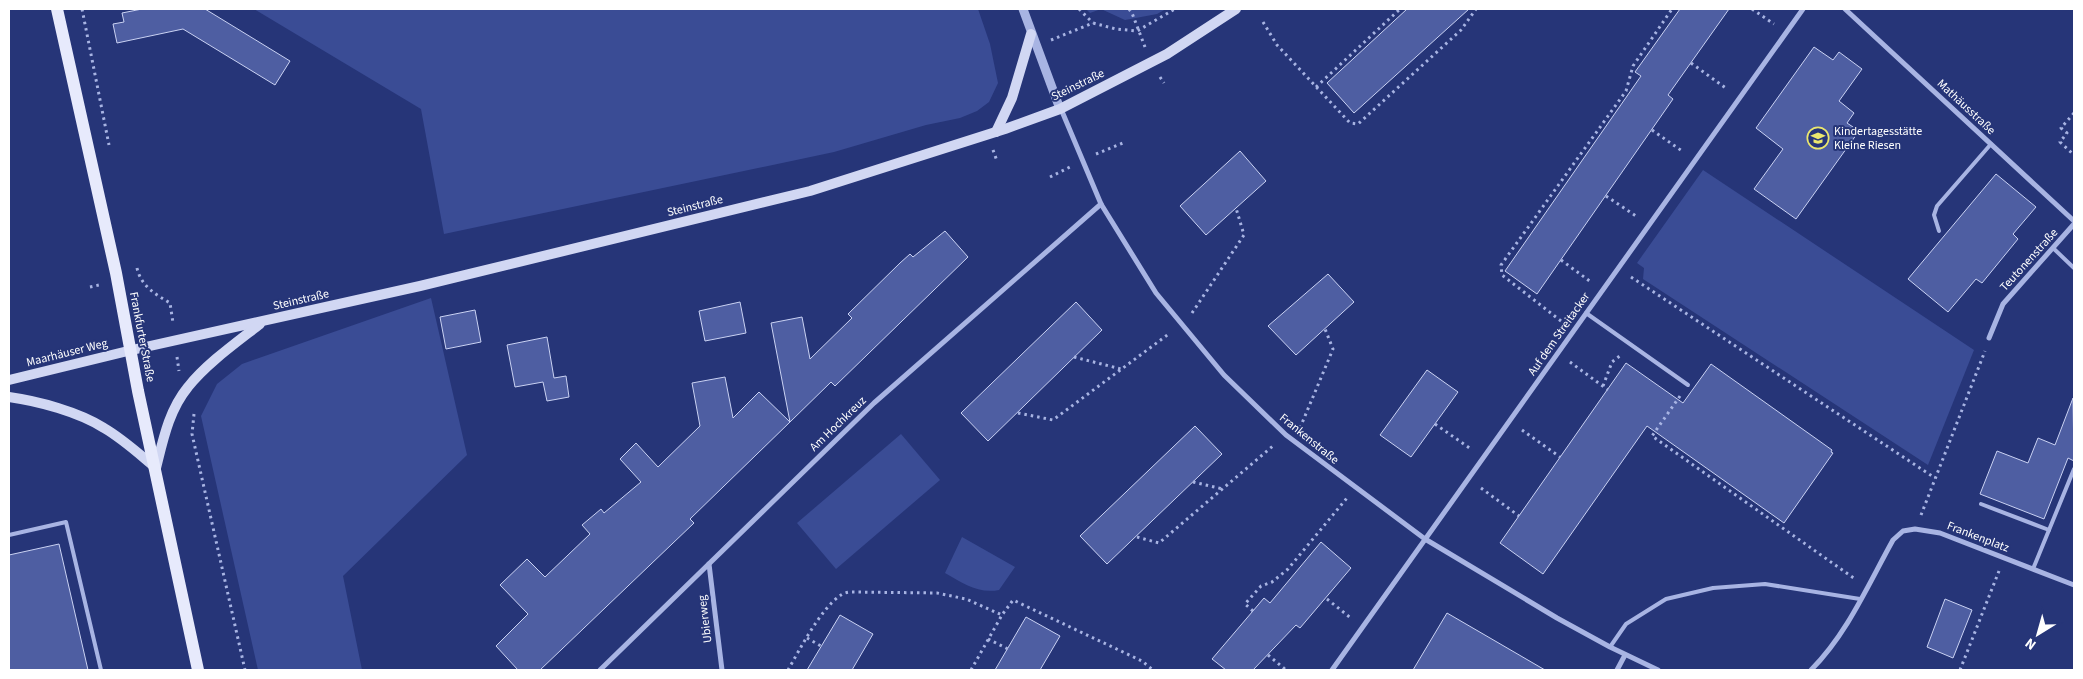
<svg xmlns="http://www.w3.org/2000/svg" width="2083" height="679" font-family="'Source Sans 3',sans-serif">
  <style>
    .green { fill: #3a4c95 }
    .building { fill: #4e5ea2; stroke: #cad2f3 }
    .lines { fill: none; stroke-linecap: round; stroke-linejoin: round }
    .path { stroke: #a8b4e3; stroke-width: 3; stroke-dasharray: 2.5 4; stroke-linecap: butt }
    .service { stroke: #a8b4e3; stroke-width: 4 }
    .minor { stroke: #a8b4e3; stroke-width: 5 }
    .tertiary { stroke: #a8b4e3; stroke-width: 9 }
    .secondary { stroke: #d1d7f3; stroke-width: 10 }
    .primary { stroke: #e7eafc; stroke-width: 12 }
    .labels { text-anchor: middle; dominant-baseline: central; stroke-width: 4; stroke-linejoin: round; paint-order: stroke }
    .street-label { font-size: 12px; fill: #fff; stroke: #263578 }
    .poi-label { font-size: 12px; fill: #fff; stroke: #263578; text-anchor: start }
  </style>
  <rect width="100%" height="100%" fill="#263578"/>
  <g class="green">
    <polygon points="254,9 978,9 990,44 998,83 989,102 977,111 960,118 926,125 834,152 444,234 421,109"/>
    <polygon points="1086,9 1166,9 1157,14 1125,20 1101,9 1090,13"/>
    <polygon points="1703,170 1974,350 1928,465 1643,279 1644,268 1637,263"/>
    <polygon points="431,298 467,455 343,576 362,670 258,670 201,416 217,384 242,364"/>
    <polygon points="901,434 940,480 836,569 797,523"/>
    <path d="M962,537L1015,567L999,590C978,594 963,583 945,573Z"/>
  </g>
  <g class="building">
    <polygon points="142,9 205,9 290,61 275,85 183,29 117,43 113,24 124,22 122,13"/>
    <polygon points="1407,9 1469,9 1354,113 1327,83"/>
    <polygon points="1680,9 1729,9 1668,95 1673,99 1537,294 1505,271 1641,76 1635,72"/>
    <polygon points="1814,47 1833,60 1839,52 1862,69 1839,101 1854,113 1847,123 1859,131 1796,219 1754,189 1783,149 1756,128"/>
    <polygon points="1240,151 1266,181 1206,235 1180,206"/>
    <polygon points="1996,174 2036,207 2013,234 2018,239 1982,283 1976,279 1948,312 1908,279"/>
    <polygon points="945,231 968,257 835,386 831,382 790,422 771,323 802,317 810,359 852,318 848,314 900,263 910,254 913,257"/>
    <polygon points="1328,274 1354,302 1296,355 1268,326"/>
    <polygon points="740,302 746,333 705,341 699,311"/>
    <polygon points="1076,302 1102,330 988,441 961,413"/>
    <polygon points="475,310 481,342 446,349 440,317"/>
    <polygon points="547,337 554,378 566,376 569,397 547,401 543,382 515,387 507,345"/>
    <polygon points="1626,363 1683,403 1711,364 1832,450 1831,452 1833,453 1784,523 1647,426 1543,574 1500,543"/>
    <polygon points="1427,370 1458,392 1411,457 1380,435"/>
    <polygon points="725,377 733,418 759,392 790,422 690,519 694,523 540,670 518,670 496,646 528,614 500,585 527,559 545,577 590,534 582,525 601,509 604,513 641,482 620,459 636,443 658,467 700,426 692,383"/>
    <polygon points="2073,398 2074,461 2068,458 2044,519 1980,494 1997,451 2028,463 2038,438 2055,445"/>
    <polygon points="1195,426 1222,454 1107,564 1080,536"/>
    <polygon points="1321,542 1351,568 1300,628 1296,625 1253,670 1226,670 1212,659 1264,598 1270,603"/>
    <polygon points="59,544 88,670 9,670 9,555"/>
    <polygon points="1945,599 1972,610 1953,658 1927,647"/>
    <polygon points="1447,613 1545,670 1413,670"/>
    <polygon points="840,615 873,634 852,670 807,670"/>
    <polygon points="1026,617 1060,636 1040,670 995,670"/>
  </g>
  <g class="lines">
    <g class="path">
      <polyline points="82,9 109,145"/>
      <polyline points="1079,9 1093,23"/>
      <polyline points="1129,9 1132,13 1145,47"/>
      <polyline points="1752,9 1774,24"/>
      <polyline points="1263,22 1277,45 1350,123 1358,124 1461,30 1476,9"/>
      <polyline points="1051,40 1093,23 1116,29 1137,31 1175,9"/>
      <polyline points="1691,63 1727,89"/>
      <polyline points="1160,77 1164,83"/>
      <polyline points="1316,87 1400,9"/>
      <polyline points="2074,113 2061,128 2067,133 2060,142 2074,155"/>
      <polyline points="1652,130 1682,151"/>
      <polyline points="993,150 997,161"/>
      <polyline points="1096,154 1123,143"/>
      <polyline points="1050,177 1070,167"/>
      <polyline points="1606,196 1636,216"/>
      <polyline points="1561,260 1591,282"/>
      <path d="M137,268C141,286 155,294 170,303L173,323"/>
      <polyline points="1631,277 1935,478"/>
      <polyline points="90,287 99,285"/>
      <polyline points="1192,313 1244,235 1236,208"/>
      <polyline points="1561,321 1502,275 1501,265 1626,91 1633,66 1672,9"/>
      <polyline points="177,357 179,371"/>
      <polyline points="1074,357 1121,369"/>
      <polyline points="1570,362 1608,390"/>
      <polyline points="1603,386 1612,362 1621,355"/>
      <polyline points="1680,396 1652,436 1855,579"/>
      <polyline points="1018,413 1053,420 1170,333"/>
      <polyline points="194,414 192,434 245,670"/>
      <polyline points="1435,424 1471,449"/>
      <polyline points="1300,428 1333,349 1325,329"/>
      <polyline points="1522,430 1560,457"/>
      <polyline points="1193,482 1223,489"/>
      <polyline points="1481,488 1519,516"/>
      <polyline points="1921,515 1985,351"/>
      <polyline points="1137,537 1159,543 1274,445"/>
      <polyline points="1327,599 1352,619"/>
      <polyline points="1253,611 1245,604 1261,586 1272,582 1288,569 1347,498"/>
      <polyline points="807,638 821,646"/>
      <polyline points="988,639 1008,649"/>
      <polyline points="1268,655 1286,670"/>
      <path d="M788,670C800,649 821,608 841,595C844,593 848,592 852,592L937,593L966,599L1002,615"/>
      <polyline points="971,670 1002,615 1013,600 1142,661 1153,670"/>
      <polyline points="1960,670 1999,571"/>
    </g>
    <g class="service">
      <polyline points="1939,231 1934,215 1937,206 1991,144"/>
      <polyline points="2053,248 2074,268"/>
      <polyline points="1586,313 1688,385"/>
      <polyline points="1981,504 2049,530"/>
      <polyline points="9,535 66,522 101,670"/>
      <polyline points="2033,569 2074,469"/>
      <polyline points="1610,647 1626,624 1666,599 1713,588 1765,584 1860,599"/>
    </g>
    <g class="minor">
      <polyline points="1845,9 2074,221"/>
      <polyline points="1061,109 1101,204 1156,293 1224,375 1286,435 1425,539 1557,618 1610,647 1658,670"/>
      <polyline points="1989,338 2003,304 2074,224"/>
      <polyline points="709,564 722,670"/>
      <polyline points="600,670 874,403 1101,204"/>
      <polyline points="1332,670 1803,9"/>
      <polyline points="1617,670 1625,655"/>
      <path d="M1811,670C1847,634 1868,585 1893,540L1903,531L1915,529L1940,533L2074,585"/>
    </g>
    <polyline class="tertiary" points="1023,9 1060,109"/>
    <g class="secondary">
      <polyline points="996,132 1012,98 1031,34"/>
      <polyline points="9,380 132,350 420,286 810,191 1005,129 1060,109 1167,54 1236,9"/>
      <path d="M9,397C38,401 79,412 104,428C123,439 139,454 156,468C163,440 169,410 188,387C206,364 237,342 260,324"/>
    </g>
    <polyline class="primary" points="57,9 116,273 138,391 198,670"/>
  </g>
  <defs>
    <g id="school-ring" transform="scale(1.125)"><circle r="9.5" fill="#263578" stroke="#ebe76e" stroke-width="1.5"/><path d="M0-5L7-2L0 1L-7-2ZM-4 1L0 2.5L4 1V4Q0 6-4 4Z" fill="#ebe76e"/></g>
  </defs>
  <g fill-rule="evenodd">
    <use href="#school-ring" x="1818" y="138"/>
  </g>
  <g class="labels">
    <g class="street-label">
      <text transform="translate(1078 85) rotate(-26)">Steinstraße</text>
      <text transform="translate(1966 107) rotate(43)">Mathäusstraße</text>
      <text transform="translate(695 206) rotate(-14)">Steinstraße</text>
      <text transform="translate(2029 260) rotate(-48)">Teutonenstraße</text>
      <text transform="translate(301 300) rotate(-13)">Steinstraße</text>
      <text transform="translate(1559 334) rotate(-55)">Auf dem Streitacker</text>
      <text transform="translate(142 337) rotate(79)">Frankfurter Straße</text>
      <text transform="translate(67 353) rotate(-14)">Maarhäuser Weg</text>
      <text transform="translate(838 424) rotate(-44)">Am Hochkreuz</text>
      <text transform="translate(1309 439) rotate(39)">Frankenstraße</text>
      <text transform="translate(1978 537) rotate(21)">Frankenplatz</text>
      <text transform="translate(705 619) rotate(-97)">Ubierweg</text>
    </g>
    <g class="poi-label">
      <text x="1834" y="131">Kindertagesstätte<tspan x="1834" dy="14">Kleine Riesen</tspan></text>
    </g>
  </g>
  <rect width="2083" height="679" fill="none" stroke="#ffffff" stroke-width="20"/>
  <g transform="translate(2038 634) rotate(217)" stroke="#263578" stroke-width="4" paint-order="stroke">
  <path d="M0-4L9 19L0 12L-9 19Z" fill="#ffffff"/>
  <text y="-8" font-size="14" font-weight="bold" text-anchor="middle" fill="#ffffff">N</text>
  </g>
</svg>
